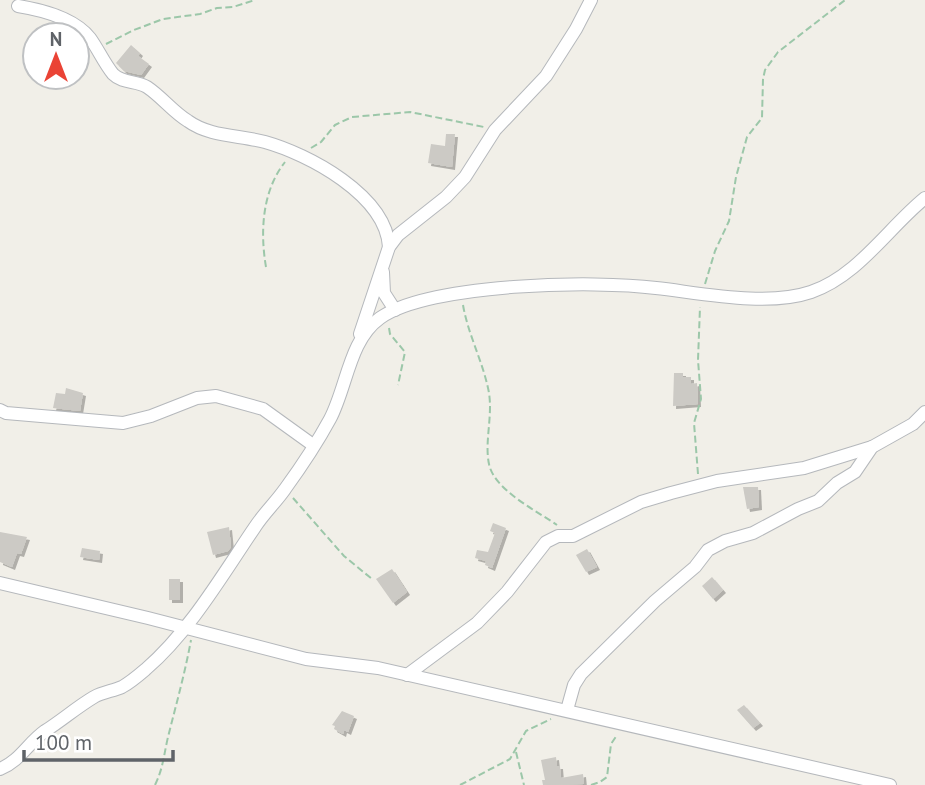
<svg xmlns="http://www.w3.org/2000/svg" width="925" height="785" font-family="'PT Sans',sans-serif">
  <style>
    .building { fill: #cccac5; filter: url(#shadow) }
    .lines { fill: none; stroke-linecap: round; stroke-linejoin: round }
    .minor-casing { stroke: #b5b8bc; stroke-width: 14 }
    .path { stroke: #9cc7a9; stroke-width: 2; stroke-dasharray: 7 3.5; stroke-linecap: butt }
    .minor { stroke: #fff; stroke-width: 12 }
  </style>
  <defs>
    <filter id="shadow"><feDropShadow dx="3" dy="3" stdDeviation="0" flood-color="#0004"/></filter>
  </defs>
  <rect width="100%" height="100%" fill="#f1efe8"/>
  <g class="building">
    <polygon points="131,45 140,53 138,56 149,64 141,75 124,71 116,63"/>
    <polygon points="446,134 455,134 452,167 428,163 431,144 445,146"/>
    <polygon points="674,373 683,373 683,377 691,377 691,384 697,383 698,404 673,406"/>
    <polygon points="66,388 83,393 80,411 53,408 56,393 65,394"/>
    <polygon points="743,487 758,487 759,507 747,509"/>
    <polygon points="493,523 506,528 492,568 485,565 486,561 475,558 477,550 488,552 495,533 490,531"/>
    <polygon points="229,527 231,547 228,551 213,555 207,532"/>
    <polygon points="0,532 27,537 21,554 17,553 12,567 0,562"/>
    <polygon points="82,548 100,551 99,560 80,557"/>
    <polygon points="587,549 597,567 586,572 576,555"/>
    <polygon points="392,569 407,592 393,603 376,579"/>
    <polygon points="712,577 723,590 713,599 702,586"/>
    <rect x="169" y="579" width="11" height="21"/>
    <polygon points="744,705 760,723 753,728 737,710"/>
    <polygon points="342,711 354,716 348,732 344,730 343,734 334,729 335,726 332,725"/>
    <polygon points="556,757 557,766 560,766 561,778 583,774 584,784 543,785 542,780 545,780 541,760"/>
  </g>
  <g class="lines">
    <g class="minor-casing">
      <g id="minor">
        <path d="M18,6C43,10 74,18 90,38C98,49 104,63 113,74C123,84 136,80 147,87C162,97 173,112 188,121C210,137 240,135 265,142C308,154 386,195 389,247"/>
        <polyline points="383,272 384,293 395,310"/>
        <polyline points="360,334 389,247 398,235 446,197 465,177 495,130 546,76 576,29 591,0"/>
        <polyline points="0,410 6,413 123,423 151,416 197,398 216,396 263,409 313,445"/>
        <polyline points="0,583 148,618 306,659 378,668 890,785"/>
        <polyline points="407,675 477,623 507,592 546,542 558,536 573,536 641,502 671,493 717,481 804,468 872,447"/>
        <polyline points="567,710 574,685 581,674 655,601 695,567 708,550 725,541 753,533 798,509 818,501 837,483 855,472 872,447 913,424 925,412"/>
        <path d="M0,769C20,761 28,743 45,731C61,721 77,707 94,697C103,692 113,691 122,687C131,682 139,675 146,669C190,631 223,574 255,527C264,513 276,502 285,489C301,467 317,443 330,419C347,387 349,340 380,318C429,283 596,280 656,288C701,293 767,307 811,292C858,276 888,228 925,198"/>
      </g>
    </g>
    <g class="path">
      <polyline points="106,44 134,30 163,19 200,14 217,8 233,7 255,0"/>
      <polyline points="311,148 321,142 335,125 352,117 410,112 484,127"/>
      <path d="M266,267C260,232 262,191 285,162"/>
      <polyline points="705,284 715,251 729,221 736,177 747,137 762,118 763,79 765,70 778,52 845,0"/>
      <path d="M463,305C468,334 482,360 488,388C494,413 484,441 489,464C494,490 537,511 557,525"/>
      <polyline points="389,328 390,334 405,352 398,385"/>
      <polyline points="698,474 694,423 701,399 698,360 700,307"/>
      <polyline points="293,498 344,556 372,579"/>
      <polyline points="516,752 524,785"/>
      <path d="M155,785C163,769 164,754 168,737C176,705 185,673 191,640"/>
      <polyline points="460,785 510,759 526,731 551,719"/>
      <polyline points="591,785 600,782 607,777 611,744 617,735"/>
    </g>
    <use href="#minor" class="minor"/>
  </g>
  <g transform="translate(56 56)"><circle r="33" fill="#ffffff" stroke="#bfc1c3" stroke-width="2"/>
  <path d="M0-5L12 26L0 18L-12 26Z" fill="#ea4335"/>
  <text y="-10" font-size="19" font-weight="bold" text-anchor="middle" fill="#5f6368">N</text>
  </g>
  <path d="M24 750v10h149v-10" fill="none" stroke="#5f6368" stroke-width="3.5"/>
  <text x="35" y="750" font-size="21" fill="#5f6368" stroke="#ffffff" stroke-width="5" paint-order="stroke">100 m</text>
</svg>
